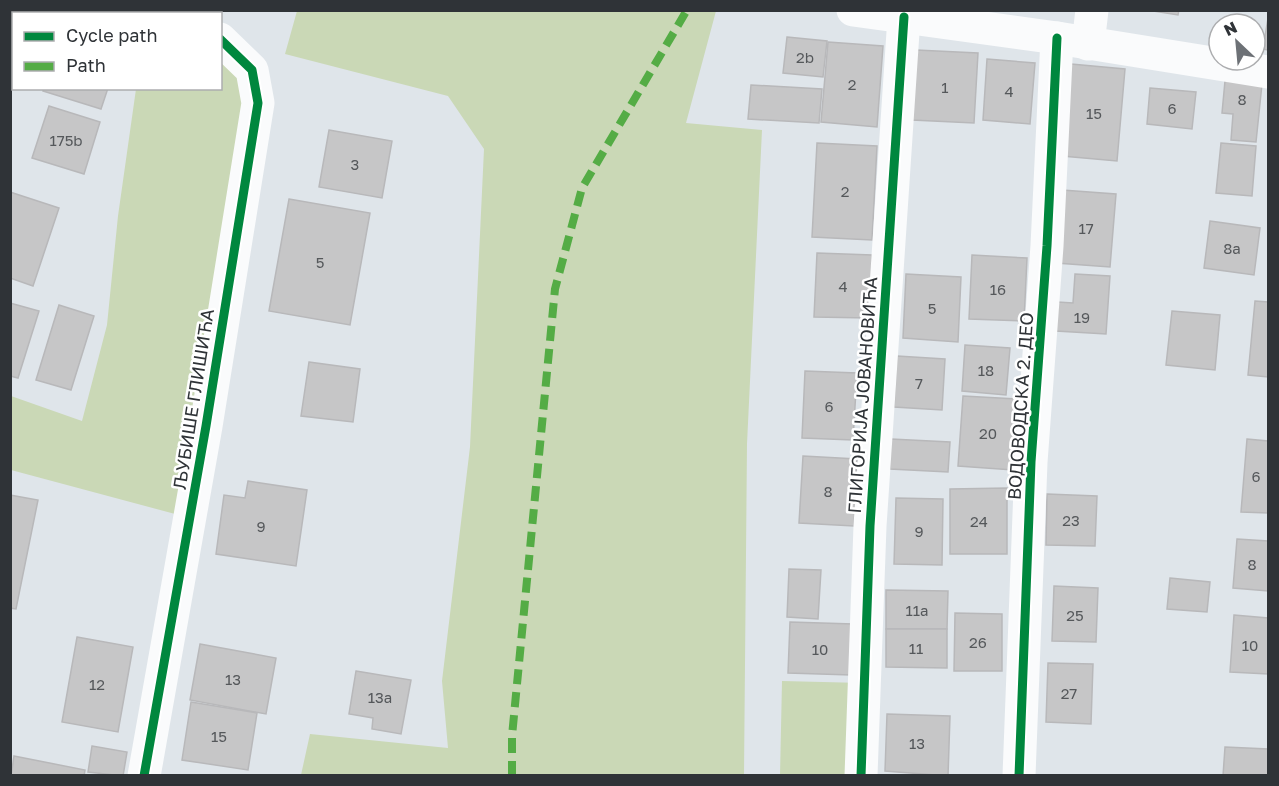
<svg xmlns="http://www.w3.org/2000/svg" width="1279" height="786" font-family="'Golos Text',sans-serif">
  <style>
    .green { fill: #cad8b6 }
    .building { fill: #c6c6c7; stroke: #b8b8ba; stroke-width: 1.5 }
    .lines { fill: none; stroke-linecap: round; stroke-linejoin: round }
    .minor { stroke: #fafbfc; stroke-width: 33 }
    .quiet { stroke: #54ac45; stroke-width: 8; stroke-dasharray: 15 8; stroke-linecap: butt }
    .cycleway-casing { stroke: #fff; stroke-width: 13 }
    .cycleway { stroke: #00873e; stroke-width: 9 }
    .labels { text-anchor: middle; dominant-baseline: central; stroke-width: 5; stroke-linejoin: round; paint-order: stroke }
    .number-label { font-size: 15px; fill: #55585b }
    .street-label { font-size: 18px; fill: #2f3337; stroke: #fff }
  </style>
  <rect width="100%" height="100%" fill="#dfe5ea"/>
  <g class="green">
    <polygon points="297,11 716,11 686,123 762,130 747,444 744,775 301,775 310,734 448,748 442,681 470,447 484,149 448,96 285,54"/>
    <polygon points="221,39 252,70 190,518 11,470 11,396 82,421 107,325 118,216 136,89 220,88"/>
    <polygon points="782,681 863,683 861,775 780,776"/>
  </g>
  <g class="building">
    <polygon points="1147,10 1179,10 1178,15"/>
    <polygon points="1268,18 1268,50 1263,49"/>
    <polygon points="787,37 827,41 823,77 783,73"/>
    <polygon points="828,42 883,46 877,127 821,122"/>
    <polygon points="916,50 978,53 974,123 912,120"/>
    <polygon points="987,59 1035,63 1030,124 983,120"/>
    <polygon points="1071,64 1125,69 1117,161 1062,156"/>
    <polygon points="1225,81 1262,84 1256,142 1231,140 1233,114 1222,113"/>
    <polygon points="751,85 822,89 819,123 748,119"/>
    <polygon points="44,88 108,88 101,109 43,91"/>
    <polygon points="1150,88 1196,92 1192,129 1147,124"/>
    <polygon points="49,106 100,122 84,174 32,158"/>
    <polygon points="329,130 392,141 382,198 319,187"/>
    <polygon points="817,143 877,146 872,240 812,237"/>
    <polygon points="1221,143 1256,146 1252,196 1216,193"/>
    <polygon points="1062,190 1116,194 1110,267 1056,263"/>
    <polygon points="10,192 59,208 33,286 10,278"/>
    <polygon points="289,199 370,213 350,325 269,311"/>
    <polygon points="1210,221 1260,228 1254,275 1204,268"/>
    <polygon points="817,253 872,255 869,318 814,317"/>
    <polygon points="972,255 1027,258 1024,321 969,319"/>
    <polygon points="906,274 961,277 958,342 903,338"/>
    <polygon points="1075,274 1110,276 1106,334 1056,331 1058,302 1073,303"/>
    <polygon points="1255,301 1268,302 1268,377 1248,375"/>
    <polygon points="10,303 39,311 18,378 10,376"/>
    <polygon points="59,305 94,316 71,390 36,380"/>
    <polygon points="1172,311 1220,315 1215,370 1166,365"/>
    <polygon points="965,345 1010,348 1006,395 962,391"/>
    <polygon points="897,356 945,359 942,410 894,407"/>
    <polygon points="309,362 360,369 353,422 301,416"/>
    <polygon points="805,371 857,373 853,440 802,438"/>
    <polygon points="963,396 1017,399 1013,470 958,466"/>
    <polygon points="891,439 950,442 948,472 890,469"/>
    <polygon points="1247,439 1268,441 1268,513 1241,512"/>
    <polygon points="803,456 857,459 854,526 799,523"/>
    <polygon points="248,481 307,490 296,566 216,554 224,495 245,498"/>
    <polygon points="1007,488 1007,554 950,554 950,489"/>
    <polygon points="1047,494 1097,496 1095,546 1046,545"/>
    <polygon points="10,495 38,500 16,609 10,608"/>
    <polygon points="896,498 943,499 942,565 894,564"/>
    <polygon points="1237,539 1268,541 1268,591 1233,588"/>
    <polygon points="789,569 821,570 818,619 787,617"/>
    <polygon points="1170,578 1210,582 1207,612 1167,609"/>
    <polygon points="1054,586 1098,588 1096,642 1052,641"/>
    <polygon points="886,590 948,591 947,629 886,629"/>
    <polygon points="955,613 1002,614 1002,671 954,671"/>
    <polygon points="1234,615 1268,618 1268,674 1230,672"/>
    <polygon points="790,622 853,624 851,675 788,673"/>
    <polygon points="886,629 947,629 947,668 886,667"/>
    <polygon points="77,637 133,647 118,732 62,722"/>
    <polygon points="200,644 276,658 266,714 190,700"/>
    <polygon points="1048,663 1093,664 1091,724 1046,722"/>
    <polygon points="356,671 411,680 401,734 372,729 373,718 349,714"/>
    <polygon points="191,702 257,713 248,770 182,760"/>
    <polygon points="887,714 950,716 948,776 885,771"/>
    <polygon points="92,746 127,752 123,776 88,772"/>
    <polygon points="1225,747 1268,749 1268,776 1223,776"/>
    <polygon points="14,756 85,770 84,776 11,776"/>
  </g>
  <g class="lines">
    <g class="minor">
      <polyline points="152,10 161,14"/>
      <polyline points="853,10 1057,38 1268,72"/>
      <polyline points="1088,44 1092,10"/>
      <polyline points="144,776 206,426 258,103 252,70 220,39"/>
      <polyline points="861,776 870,526 904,17"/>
      <polyline points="1019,776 1031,462 1047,246 1057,38"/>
    </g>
    <polyline class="quiet" points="512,776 512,736 555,289 582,188 687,10"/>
    <g class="cycleway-casing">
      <g id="cycleway">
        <polyline points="144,776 206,426 258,103 252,70 220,39"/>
        <polyline points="861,776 870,526 904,17"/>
        <polyline points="1019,776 1031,462 1047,246 1057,38"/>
      </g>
    </g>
    <use href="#cycleway" class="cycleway"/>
  </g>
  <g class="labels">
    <g class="number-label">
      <text x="805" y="57">2b</text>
      <text x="852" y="84">2</text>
      <text x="945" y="87">1</text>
      <text x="1009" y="91">4</text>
      <text x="1242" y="99">8</text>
      <text x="1172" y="108">6</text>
      <text x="1094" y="113">15</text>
      <text x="66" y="140">175b</text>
      <text x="355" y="164">3</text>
      <text x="845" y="191">2</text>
      <text x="1086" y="228">17</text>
      <text x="1232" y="248">8a</text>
      <text x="320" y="262">5</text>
      <text x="843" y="286">4</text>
      <text x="998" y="289">16</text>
      <text x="932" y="308">5</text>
      <text x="1082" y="317">19</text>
      <text x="986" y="370">18</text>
      <text x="919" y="383">7</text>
      <text x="829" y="406">6</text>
      <text x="988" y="433">20</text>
      <text x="1256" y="476">6</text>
      <text x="828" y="491">8</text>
      <text x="1071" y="520">23</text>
      <text x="979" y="521">24</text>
      <text x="261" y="526">9</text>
      <text x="919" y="531">9</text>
      <text x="1252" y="564">8</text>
      <text x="917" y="610">11a</text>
      <text x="1075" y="615">25</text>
      <text x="978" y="642">26</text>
      <text x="1250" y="645">10</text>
      <text x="916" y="648">11</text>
      <text x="820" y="649">10</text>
      <text x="233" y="679">13</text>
      <text x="97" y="684">12</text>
      <text x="1069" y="693">27</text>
      <text x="380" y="697">13a</text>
      <text x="219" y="736">15</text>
      <text x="917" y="743">13</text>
    </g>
    <g class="street-label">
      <text transform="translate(862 395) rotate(-86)">ГЛИГОРИЈА ЈОВАНОВИЋА</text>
      <text transform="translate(193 399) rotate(-81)">ЉУБИШЕ ГЛИШИЋА</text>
      <text transform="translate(1020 406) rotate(-86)">ВОДОВОДСКА 2. ДЕО</text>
    </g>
  </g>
  <rect width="1279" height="786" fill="none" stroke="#2f3337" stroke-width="24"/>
  <rect x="12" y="12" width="210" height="78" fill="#ffffff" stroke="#acadaf" stroke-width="1.5"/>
  <rect x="24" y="32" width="30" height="9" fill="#00873e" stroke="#acadaf" stroke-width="1.5"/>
  <text x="66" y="42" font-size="18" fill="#2f3337">Cycle path</text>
  <rect x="24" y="62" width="30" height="9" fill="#54ac45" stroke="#acadaf" stroke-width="1.5"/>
  <text x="66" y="72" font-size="18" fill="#2f3337">Path</text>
  <g transform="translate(1237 42) rotate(334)"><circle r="28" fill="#ffffff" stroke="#acadaf" stroke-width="1.5"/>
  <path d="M0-4.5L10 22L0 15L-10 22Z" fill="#6d7176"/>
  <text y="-9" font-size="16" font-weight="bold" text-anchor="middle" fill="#2f3337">N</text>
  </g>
</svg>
